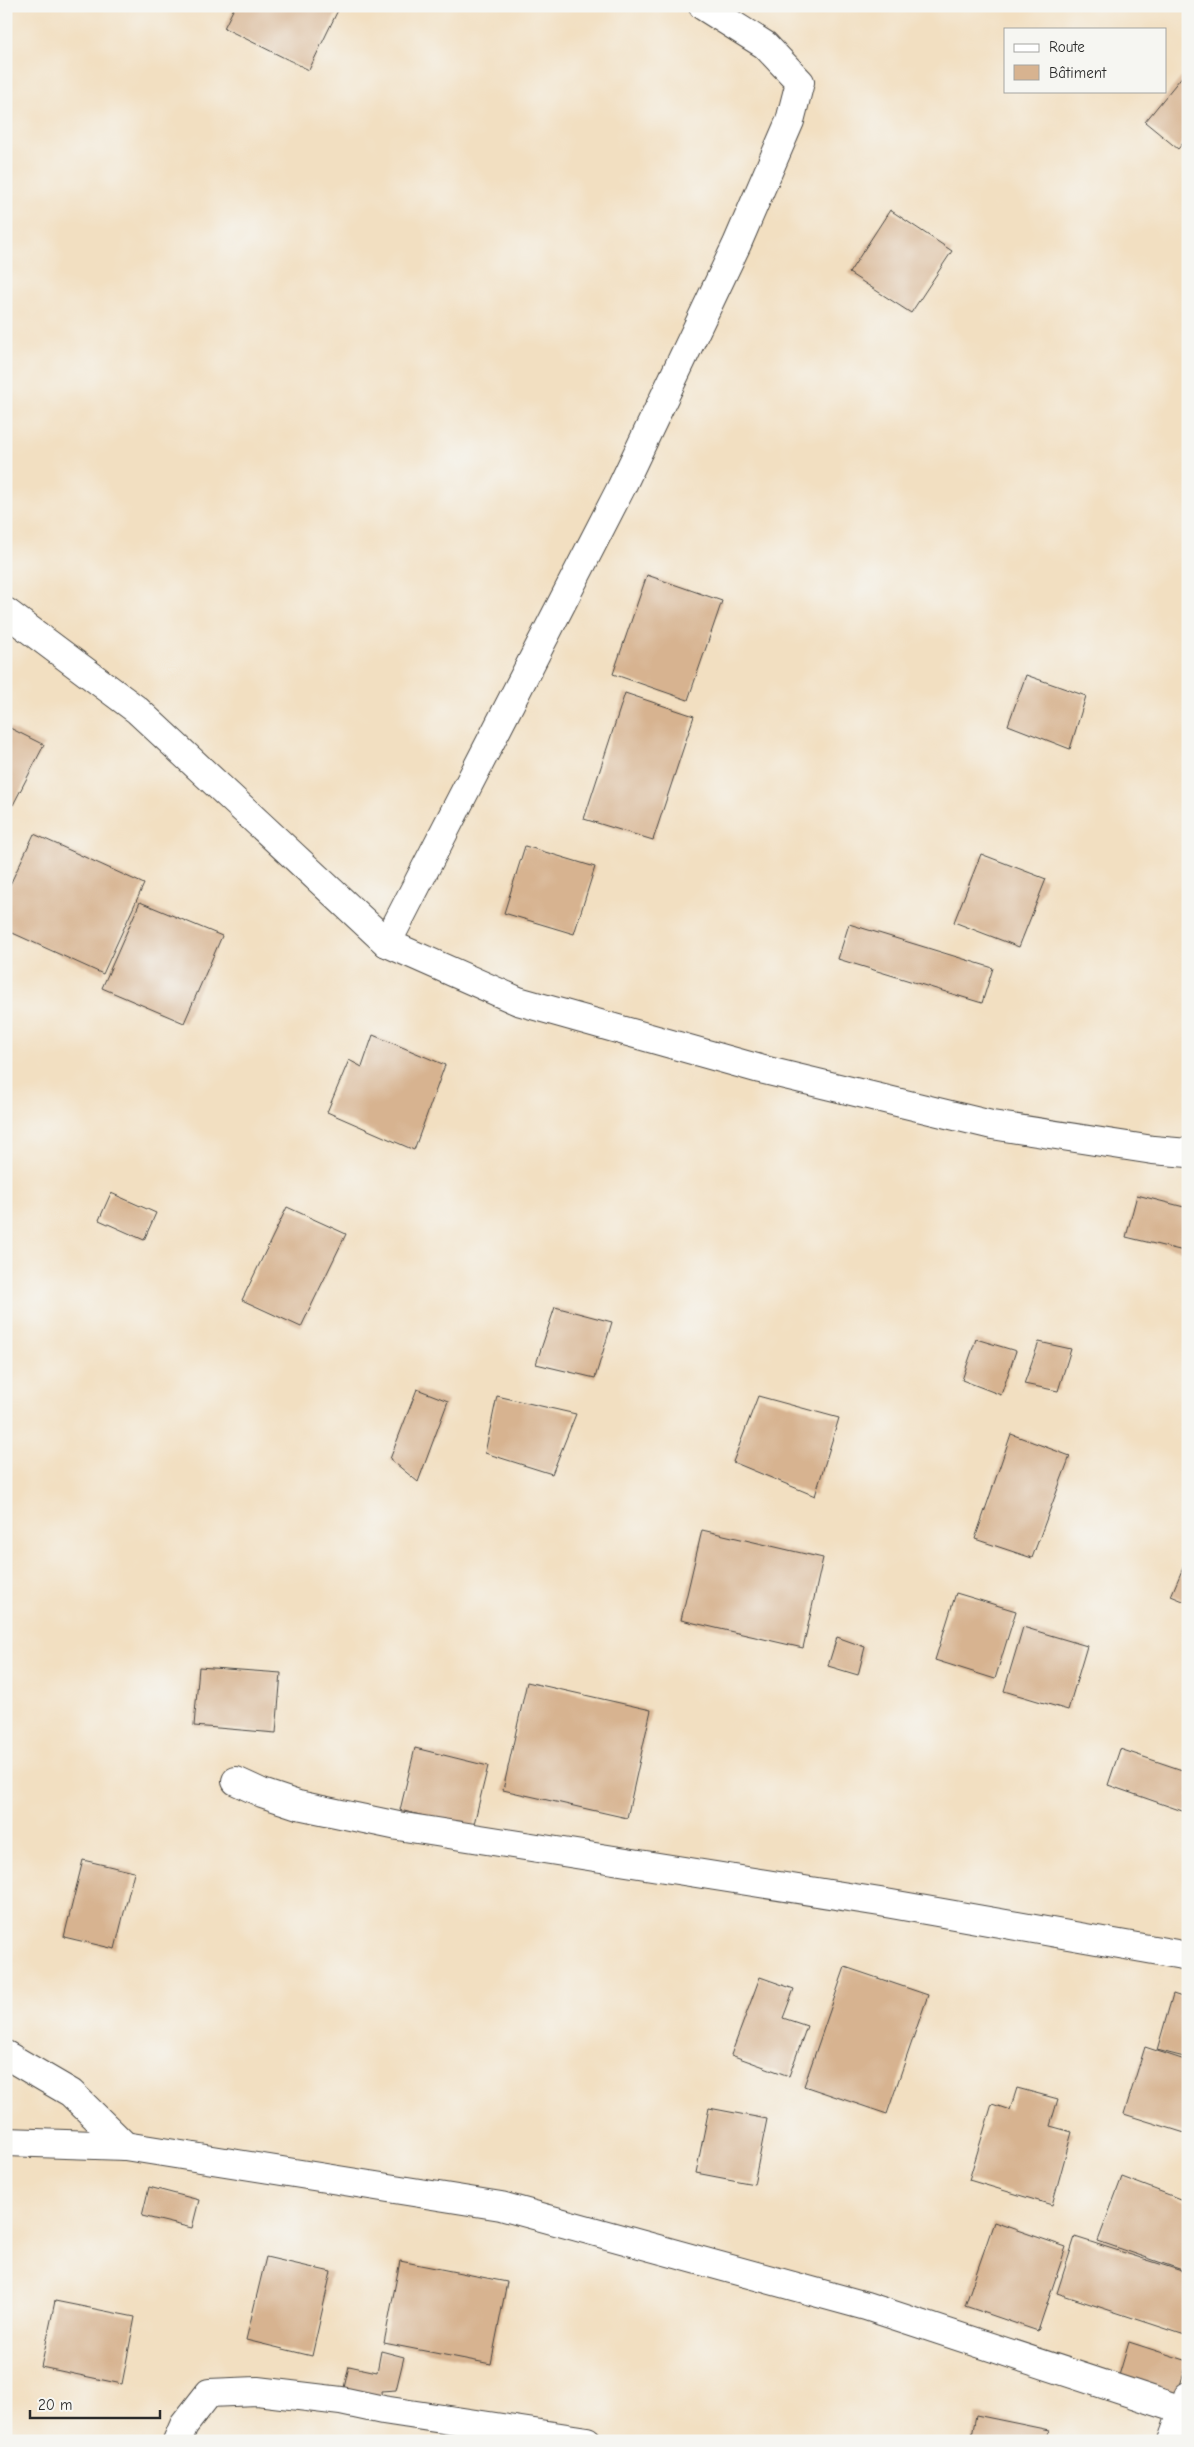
<svg xmlns="http://www.w3.org/2000/svg" width="1194" height="2447" font-family="'Comic Neue',sans-serif">
  <style>
    .building { fill: #d7b390 }
    .lines { fill: none; stroke-linecap: round; stroke-linejoin: round }
    .street-casing { stroke: #494642; stroke-width: 30 }
    .street { stroke: #fff; stroke-width: 28 }
  </style>
  <rect width="100%" height="100%" fill="#f6f6f2"/>
  <filter id="ink" filterUnits="userSpaceOnUse"><feTurbulence type="fractalNoise" baseFrequency=".02" numOctaves="2"/><feDisplacementMap in="SourceGraphic" scale="10" xChannelSelector="R" yChannelSelector="G"/><feConvolveMatrix kernelMatrix="1 2 1 2 8 2 1 2 1" color-interpolation-filters="sRGB"/></filter>
  <filter id="wash" filterUnits="userSpaceOnUse"><feTurbulence type="fractalNoise" baseFrequency=".0096" numOctaves="4" result="noise"/><feDisplacementMap in="SourceGraphic" scale="20" xChannelSelector="R" yChannelSelector="G"/><feGaussianBlur stdDeviation="1.12" result="paint"/><feColorMatrix in="noise" values="0 0 0 0 0 0 0 0 0 0 0 0 0 0 0 0 0 1.4 0 .05"/><feComposite in="paint" operator="in"/></filter>
  <g filter="url(#wash)">
    <rect width="100%" height="100%" fill="#f2dfc1"/>
    <g id="blocks">
      <g class="building">
        <polygon points="235,6 340,6 309,70 224,28"/>
        <polygon points="1184,74 1188,77 1188,137 1178,149 1145,122"/>
        <polygon points="890,210 952,251 911,313 849,273"/>
        <polygon points="647,575 722,601 688,700 613,674"/>
        <polygon points="1026,675 1086,696 1070,749 1008,725"/>
        <polygon points="625,693 694,716 653,840 584,819"/>
        <polygon points="6,726 44,745 13,805 6,802"/>
        <polygon points="34,834 144,884 103,974 6,930 6,893"/>
        <polygon points="525,846 595,867 574,934 504,913"/>
        <polygon points="981,854 1046,879 1019,947 954,922"/>
        <polygon points="140,902 222,936 184,1023 102,988"/>
        <polygon points="849,924 993,968 982,1003 838,959"/>
        <polygon points="373,1035 445,1065 414,1150 327,1112 349,1060 362,1067"/>
        <polygon points="111,1193 156,1213 144,1240 99,1220"/>
        <polygon points="1137,1195 1188,1208 1188,1252 1126,1237"/>
        <polygon points="287,1207 346,1234 301,1327 242,1300"/>
        <polygon points="555,1307 612,1322 595,1378 536,1364"/>
        <polygon points="976,1339 1016,1351 1001,1395 962,1380"/>
        <polygon points="1039,1342 1071,1349 1058,1391 1024,1384"/>
        <polygon points="417,1389 448,1401 418,1482 390,1459"/>
        <polygon points="497,1396 576,1414 552,1474 485,1453"/>
        <polygon points="758,1396 839,1418 815,1496 733,1462"/>
        <polygon points="1011,1434 1070,1456 1032,1558 975,1539"/>
        <polygon points="702,1530 823,1558 803,1648 681,1620"/>
        <polygon points="1188,1556 1188,1603 1171,1596"/>
        <polygon points="956,1593 1016,1611 995,1679 935,1660"/>
        <polygon points="1023,1627 1087,1646 1068,1710 1004,1691"/>
        <polygon points="837,1637 865,1647 858,1675 828,1666"/>
        <polygon points="199,1667 281,1673 276,1733 194,1726"/>
        <polygon points="527,1682 651,1710 627,1818 503,1790"/>
        <polygon points="415,1748 488,1766 473,1828 400,1810"/>
        <polygon points="1120,1749 1188,1772 1188,1813 1108,1785"/>
        <polygon points="83,1860 134,1872 115,1949 64,1937"/>
        <polygon points="845,1967 928,1995 887,2114 804,2086"/>
        <polygon points="760,1977 794,1989 783,2018 807,2026 789,2076 731,2055"/>
        <polygon points="1173,1994 1188,1999 1188,2058 1157,2050"/>
        <polygon points="1145,2047 1188,2061 1188,2134 1124,2114"/>
        <polygon points="1017,2088 1058,2099 1050,2126 1072,2132 1052,2205 969,2180 992,2104 1010,2110"/>
        <polygon points="709,2108 767,2119 754,2184 696,2173"/>
        <polygon points="1122,2177 1188,2202 1188,2272 1098,2241"/>
        <polygon points="149,2187 199,2200 192,2228 142,2216"/>
        <polygon points="994,2222 1066,2247 1038,2331 965,2306"/>
        <polygon points="1075,2237 1188,2273 1188,2336 1057,2293"/>
        <polygon points="266,2257 331,2272 312,2356 246,2340"/>
        <polygon points="400,2261 507,2282 491,2364 384,2343"/>
        <polygon points="55,2301 135,2317 122,2384 41,2367"/>
        <polygon points="1129,2342 1188,2361 1176,2397 1118,2379"/>
        <polygon points="381,2351 404,2357 396,2390 381,2391 383,2410 341,2401 349,2366 377,2372"/>
        <polygon points="976,2415 1049,2430 1046,2441 971,2441"/>
      </g>
    </g>
  </g>
  <g filter="url(#ink)">
    <use href="#blocks" fill-opacity="0" stroke="#494642" stroke-width="1"/>
    <g class="lines">
      <g class="street-casing">
        <g id="street">
          <polyline points="6,612 137,710 387,943 518,1001 760,1069 992,1125 1153,1150 1188,1153"/>
          <polyline points="387,943 621,488 737,244 790,121 800,82 765,45 703,6"/>
          <polyline points="236,1781 262,1793 298,1805 398,1826 880,1902 1188,1956"/>
          <polyline points="6,2055 71,2093 125,2146"/>
          <polyline points="6,2142 125,2146 501,2206 866,2306 1182,2410"/>
          <polyline points="177,2441 184,2425 209,2393 257,2391 341,2401 383,2410 587,2441"/>
          <polyline points="1172,2441 1188,2396"/>
        </g>
      </g>
      <use href="#street" class="street"/>
    </g>
  </g>
  <rect width="1194" height="2447" fill="none" stroke="#f6f6f2" stroke-width="25"/>
  <rect x="1004" y="28" width="162" height="65" fill="#f6f6f2" stroke="#a5a5a2"/>
  <rect x="1014" y="44" width="25" height="8" fill="#ffffff" stroke="#a5a5a2"/>
  <text x="1049" y="52" font-size="15" fill="#2b2b2b">Route</text>
  <rect x="1014" y="65" width="25" height="15" fill="#d7b390" stroke="#a5a5a2"/>
  <text x="1049" y="78" font-size="15" fill="#2b2b2b">Bâtiment</text>
  <path d="M30 2410v8h130v-8" fill="none" stroke="#2b2b2b" stroke-width="2.5"/>
  <text x="38" y="2410" font-size="15" fill="#2b2b2b" stroke="#f6f6f2" stroke-width="4" paint-order="stroke">20 m</text>
</svg>
